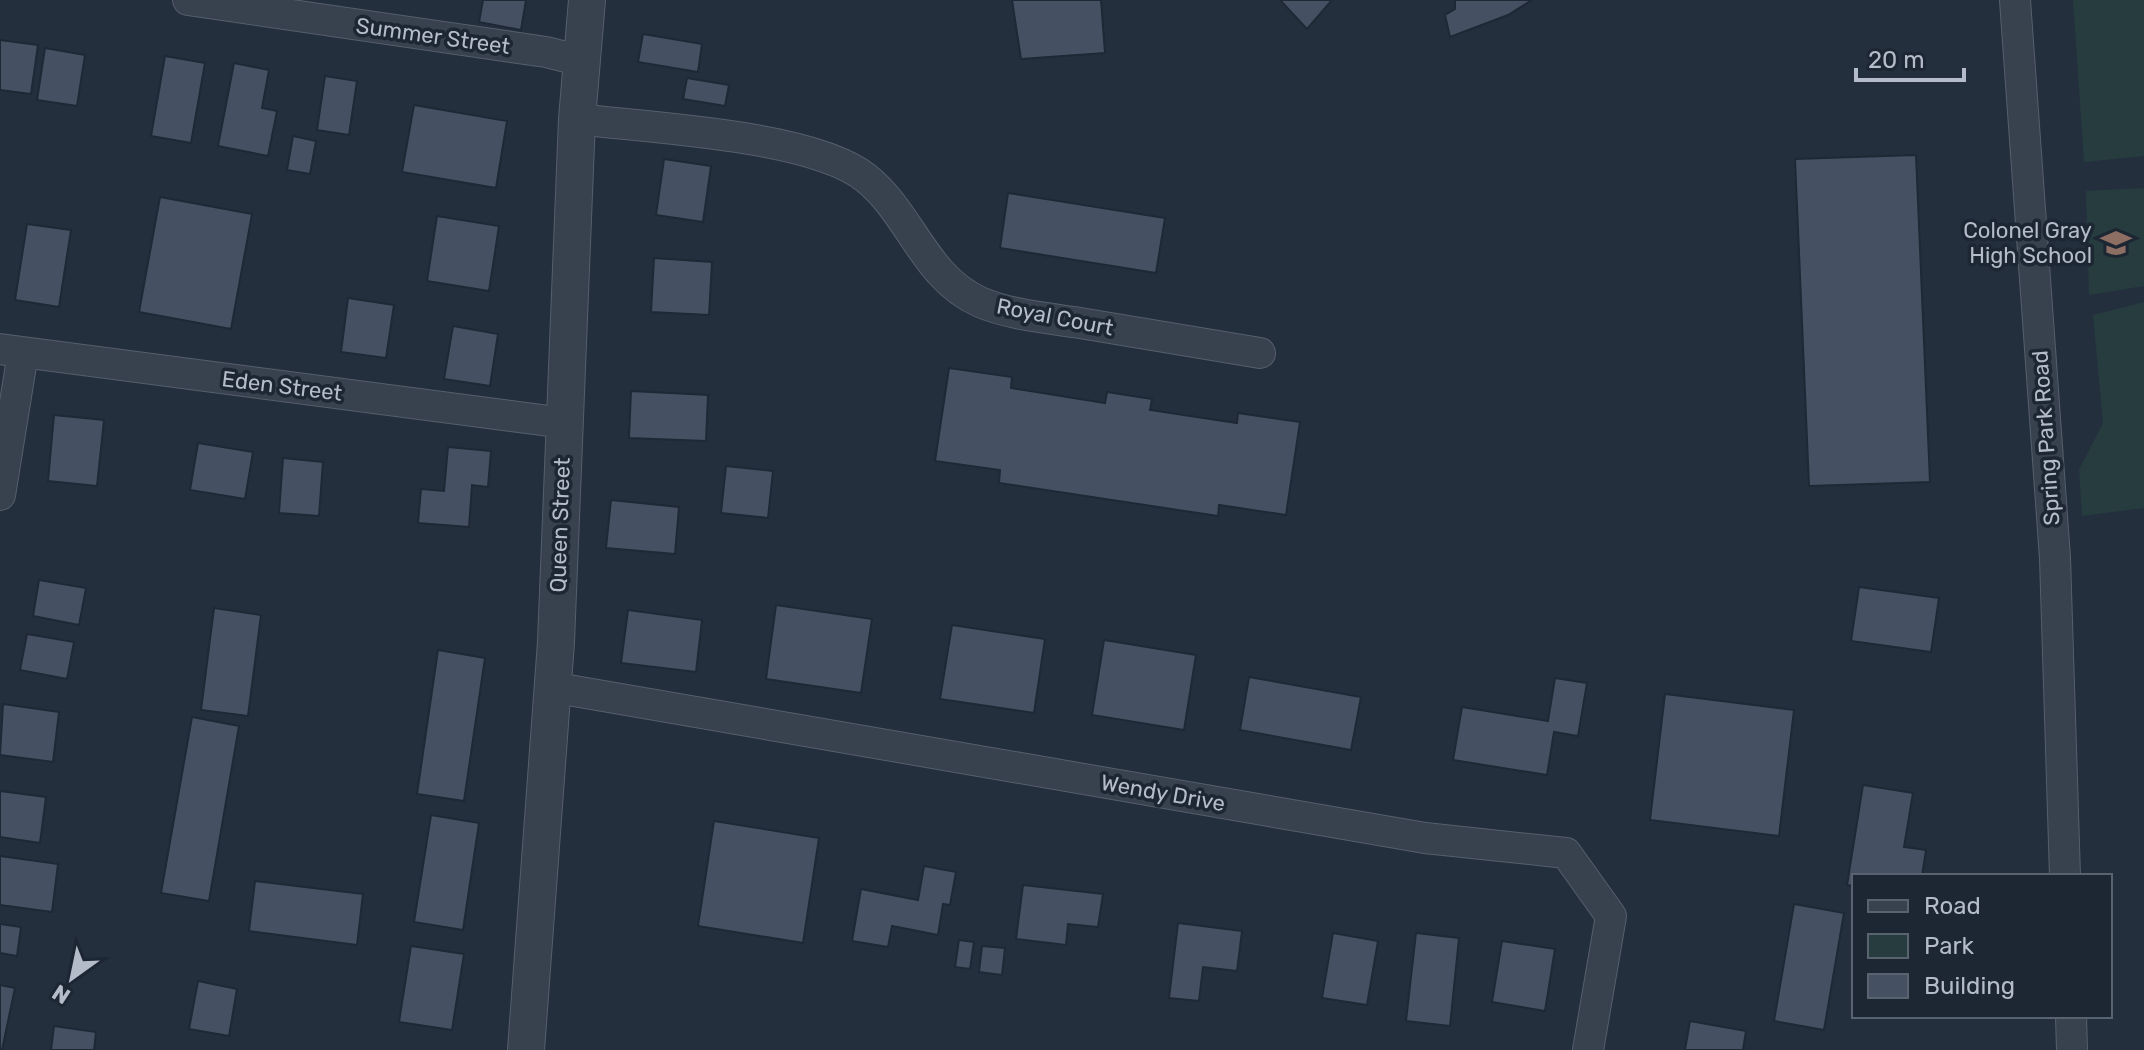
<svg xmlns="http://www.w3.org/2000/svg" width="2144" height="1050" font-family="Rubik,sans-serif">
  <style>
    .green { fill: #263c3f }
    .building { fill: #455162; stroke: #1f2835; stroke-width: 2 }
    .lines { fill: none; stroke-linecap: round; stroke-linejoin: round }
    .minor-casing { stroke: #565f6c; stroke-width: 32 }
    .tertiary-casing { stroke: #565f6c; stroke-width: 38 }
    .minor { stroke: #38414e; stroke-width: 30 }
    .tertiary { stroke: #38414e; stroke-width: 36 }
    .labels { text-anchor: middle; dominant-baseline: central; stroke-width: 7; stroke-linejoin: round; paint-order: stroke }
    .street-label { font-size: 22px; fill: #b4bcc9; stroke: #1d2633 }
    .poi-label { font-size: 22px; fill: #b4bcc9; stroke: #1d2633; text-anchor: end }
  </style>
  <rect width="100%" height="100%" fill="#242f3e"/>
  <g class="green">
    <polygon points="2073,0 2144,0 2144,156 2084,162"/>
    <polygon points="2144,188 2144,286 2089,295 2086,191"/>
    <polygon points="2144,302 2144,508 2082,516 2079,470 2103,423 2093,315"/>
  </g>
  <g class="building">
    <polygon points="483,0 526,0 521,30 479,22"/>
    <polygon points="1012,0 1101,0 1105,53 1021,59"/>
    <polygon points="1280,0 1332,0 1307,29"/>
    <polygon points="1455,0 1532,0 1508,15 1450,37 1445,15 1455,9"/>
    <polygon points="643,34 702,44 698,72 638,62"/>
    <polygon points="0,40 38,45 31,94 0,90"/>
    <polygon points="45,48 85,55 77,106 37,100"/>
    <polygon points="165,56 205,63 191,143 151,136"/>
    <polygon points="234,63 269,70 262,108 277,111 268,156 218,146"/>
    <polygon points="325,76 357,81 349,135 317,130"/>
    <polygon points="687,78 729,85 725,106 683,99"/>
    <polygon points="414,105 507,121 496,188 402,172"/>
    <polygon points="293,136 316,141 310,174 287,170"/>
    <polygon points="1916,155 1930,482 1809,486 1795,159"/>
    <polygon points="664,159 711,166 703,222 656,215"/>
    <polygon points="1008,193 1165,218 1156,273 1000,248"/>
    <polygon points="160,197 252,214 231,329 139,312"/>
    <polygon points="437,216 499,226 489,291 427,281"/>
    <polygon points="27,224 71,230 59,307 15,300"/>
    <polygon points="654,258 712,262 709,315 651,312"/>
    <polygon points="348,298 394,305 386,358 341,352"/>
    <polygon points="453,326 498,334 490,386 444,379"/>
    <polygon points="949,368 1012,377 1011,388 1105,403 1107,392 1152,399 1150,410 1237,423 1238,413 1300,422 1286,515 1219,505 1218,516 999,483 1000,470 935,461"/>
    <polygon points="631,391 708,395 706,441 629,438"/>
    <polygon points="54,415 104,420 97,486 48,481"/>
    <polygon points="198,443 253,452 245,499 190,490"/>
    <polygon points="448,447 491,451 488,487 472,485 469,527 418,523 421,489 444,491"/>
    <polygon points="283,458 323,462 319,516 279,513"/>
    <polygon points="726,466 773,471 768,518 721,513"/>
    <polygon points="611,500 679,507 675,554 606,548"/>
    <polygon points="39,580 86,588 79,625 33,616"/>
    <polygon points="1859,587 1939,598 1931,652 1851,641"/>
    <polygon points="776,605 872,619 861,693 766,679"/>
    <polygon points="214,608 261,615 248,716 201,710"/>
    <polygon points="628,610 702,620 696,672 621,663"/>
    <polygon points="952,625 1045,639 1034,713 940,699"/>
    <polygon points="27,634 74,642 67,679 20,670"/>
    <polygon points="1104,640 1196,655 1184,730 1092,715"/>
    <polygon points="438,650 485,658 464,801 417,794"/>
    <polygon points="1249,677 1361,697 1351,750 1240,730"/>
    <polygon points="1555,678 1587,683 1578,736 1554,732 1547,775 1453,760 1462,707 1548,721"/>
    <polygon points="1665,694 1794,710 1779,836 1650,820"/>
    <polygon points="3,704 59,712 53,762 0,755"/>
    <polygon points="192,717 239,726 209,901 161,893"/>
    <polygon points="1863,785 1913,793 1904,847 1926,850 1922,876 1854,876 1854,886 1847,885"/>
    <polygon points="0,791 46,797 40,843 0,837"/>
    <polygon points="431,815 479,823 463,930 414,922"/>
    <polygon points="714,821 819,838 803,943 698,926"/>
    <polygon points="0,856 58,864 52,912 0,905"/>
    <polygon points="924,866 956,872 950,905 943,904 938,935 892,926 888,947 852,941 861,889 918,900"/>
    <polygon points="255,881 363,894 357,945 249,931"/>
    <polygon points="1023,885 1103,894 1098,927 1068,924 1066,945 1016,939"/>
    <polygon points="1794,904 1844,913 1824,1030 1774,1021"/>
    <polygon points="1178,923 1242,931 1237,971 1203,967 1199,1001 1169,998"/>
    <polygon points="0,924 21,927 17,956 0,953"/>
    <polygon points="1333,933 1378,941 1367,1005 1322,998"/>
    <polygon points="1416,933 1459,938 1450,1026 1406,1021"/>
    <polygon points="959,940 974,942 970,969 955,967"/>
    <polygon points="1502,941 1555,949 1545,1011 1492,1002"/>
    <polygon points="411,946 464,954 452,1030 399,1022"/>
    <polygon points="982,946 1005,948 1002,975 979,972"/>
    <polygon points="198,981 237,989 229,1036 189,1029"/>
    <polygon points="0,985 15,988 2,1050 0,1050"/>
    <polygon points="1690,1021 1746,1031 1743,1050 1685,1050"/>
    <polygon points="54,1026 96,1032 94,1050 51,1050"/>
  </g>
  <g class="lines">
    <g class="minor-casing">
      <g id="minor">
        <polyline points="188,0 546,52 582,61"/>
        <polyline points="2015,0 2055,558 2065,876"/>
        <path d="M577,119C650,128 812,135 866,178C911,214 924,277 980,302C1010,315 1048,318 1080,323C1140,333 1200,343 1260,353"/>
        <polyline points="0,349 565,423"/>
        <polyline points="0,495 23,353"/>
        <polyline points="551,687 1425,838 1566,853 1611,916 1588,1050"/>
        <polyline points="2071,1016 2072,1050"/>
      </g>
    </g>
    <g class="tertiary-casing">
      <polyline id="tertiary" points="526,1050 556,642 577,119 587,0"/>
    </g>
    <use href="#minor" class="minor"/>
    <use href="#tertiary" class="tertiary"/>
  </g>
  <defs>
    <g id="school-bare" transform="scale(2.4)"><path d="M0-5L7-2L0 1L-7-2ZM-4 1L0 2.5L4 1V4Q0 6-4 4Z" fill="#8d6e63" stroke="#1d2633" stroke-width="2.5" paint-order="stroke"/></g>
  </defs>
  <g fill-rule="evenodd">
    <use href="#school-bare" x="2116" y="243"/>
  </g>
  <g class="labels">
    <g class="street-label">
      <text transform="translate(433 36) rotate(8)">Summer Street</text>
      <text transform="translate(1055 317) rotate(11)">Royal Court</text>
      <text transform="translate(282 386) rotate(7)">Eden Street</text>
      <text transform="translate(2046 438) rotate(-94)">Spring Park Road</text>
      <text transform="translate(560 525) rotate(-88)">Queen Street</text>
      <text transform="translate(1163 793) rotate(10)">Wendy Drive</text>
    </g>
    <g class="poi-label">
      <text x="2092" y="230">Colonel Gray<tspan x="2092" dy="25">High School</tspan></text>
    </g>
  </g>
  <rect x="1852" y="874" width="260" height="144" fill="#1d2633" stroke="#59626f" stroke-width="2"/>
  <rect x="1868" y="900" width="40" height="12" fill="#38414e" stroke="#59626f" stroke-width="2"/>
  <text x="1924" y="914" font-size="24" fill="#b4bcc9">Road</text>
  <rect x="1868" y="934" width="40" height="24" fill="#263c3f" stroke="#59626f" stroke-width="2"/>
  <text x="1924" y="954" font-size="24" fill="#b4bcc9">Park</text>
  <rect x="1868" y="974" width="40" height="24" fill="#455162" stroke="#59626f" stroke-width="2"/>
  <text x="1924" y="994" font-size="24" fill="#b4bcc9">Building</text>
  <g transform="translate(72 978) rotate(213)" stroke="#1d2633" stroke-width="6" paint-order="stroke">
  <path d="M0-6L14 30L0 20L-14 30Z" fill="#b4bcc9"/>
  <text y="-12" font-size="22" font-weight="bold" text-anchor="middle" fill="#b4bcc9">N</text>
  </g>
  <path d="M1856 68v12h108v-12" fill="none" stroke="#b4bcc9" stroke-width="4"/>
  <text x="1868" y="68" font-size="24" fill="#b4bcc9" stroke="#1d2633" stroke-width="6" paint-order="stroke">20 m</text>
</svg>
